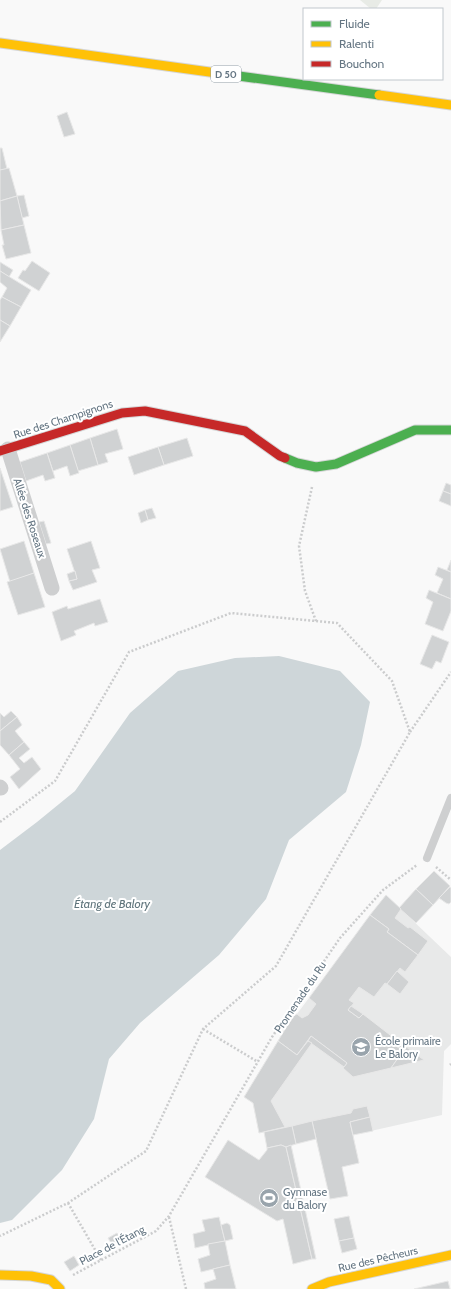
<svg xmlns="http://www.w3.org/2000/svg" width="451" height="1289" font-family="Cabin,sans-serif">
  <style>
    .built { fill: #e8e9e9 }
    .green { fill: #e8ebe6 }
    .water { fill: #ced6d9 }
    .building { fill: #d0d2d3; stroke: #e8e8e8 }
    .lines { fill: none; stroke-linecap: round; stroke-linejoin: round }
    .fast-casing { stroke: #d5d6d7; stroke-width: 11 }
    .slow-casing { stroke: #d5d6d7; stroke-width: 11 }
    .jam-casing { stroke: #d5d6d7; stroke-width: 11 }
    .path { stroke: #cbcccd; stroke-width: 2.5; stroke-dasharray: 2 2; stroke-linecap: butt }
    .lane { stroke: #cecfd0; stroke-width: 8 }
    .street { stroke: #cecfd0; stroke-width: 15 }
    .fast { stroke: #4caf50; stroke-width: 9 }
    .slow { stroke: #ffc107; stroke-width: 9 }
    .jam { stroke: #c62828; stroke-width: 9 }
    .labels { text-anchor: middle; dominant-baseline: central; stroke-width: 4; stroke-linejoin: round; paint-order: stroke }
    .shield { fill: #fff; stroke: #939fa8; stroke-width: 1 }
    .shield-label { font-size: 10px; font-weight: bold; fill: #657683 }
    .street-label { font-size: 11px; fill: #657683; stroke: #fff }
    .poi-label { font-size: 11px; fill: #657683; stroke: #fff; text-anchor: start }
    .water-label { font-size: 12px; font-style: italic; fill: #60757c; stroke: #fff }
  </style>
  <rect width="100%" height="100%" fill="#f9f9f9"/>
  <polygon class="built" points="386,895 451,957 451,1044 444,1051 442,1115 353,1135 359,1163 342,1167 348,1196 330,1199 316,1139 291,1145 264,1132 259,1133 253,1103 244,1097 293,1016 297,1014"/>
  <polygon class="green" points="360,0 382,0 376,9 371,9"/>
  <polygon class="water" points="279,656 340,671 370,702 361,745 346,792 289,840 266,899 219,955 140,1023 109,1059 94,1119 62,1170 12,1220 0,1223 0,850 37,822 75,791 130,713 178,671 235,658"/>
  <g class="building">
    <polygon points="67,112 75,134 64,137 57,116"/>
    <polygon points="0,148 2,148 7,169 0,170"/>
    <polygon points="9,168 17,196 0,201 0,170"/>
    <polygon points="24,195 29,216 22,218 17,196"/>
    <polygon points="17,196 24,225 1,230 0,201"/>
    <polygon points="24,225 31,253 6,259 2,245 4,245 1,230"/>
    <polygon points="32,261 50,273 39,291 18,278 23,270 25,271"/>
    <polygon points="0,262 13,270 9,277 0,271"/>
    <polygon points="0,271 31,290 21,307 2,297 7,288 0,282"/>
    <polygon points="2,297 21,307 10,326 0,320 0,300"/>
    <polygon points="0,320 10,326 0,342"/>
    <polygon points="117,429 123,449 105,454 108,462 98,465 90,438"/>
    <polygon points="90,438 98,465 78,471 70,445"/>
    <polygon points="187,438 193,456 164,465 158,447"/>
    <polygon points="70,445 79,473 70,476 67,466 53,471 47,453"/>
    <polygon points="158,447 164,465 134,475 128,457"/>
    <polygon points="47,453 55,478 45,481 43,475 26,481 20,462"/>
    <polygon points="0,468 13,507 0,511"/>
    <polygon points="446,483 451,485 451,494 443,491"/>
    <polygon points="443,491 451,494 451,506 439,501"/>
    <polygon points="152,508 156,518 148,520 145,510"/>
    <polygon points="145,510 148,520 141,523 138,513"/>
    <polygon points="44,521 51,543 46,544 39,522"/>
    <polygon points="24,541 34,573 10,582 0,549"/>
    <polygon points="91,541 100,568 92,570 97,582 73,590 69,581 77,579 67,549"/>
    <polygon points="451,560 451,572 447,570"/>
    <polygon points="438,567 451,572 451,599 437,593 443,579 435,575"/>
    <polygon points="75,571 77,579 69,581 67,574"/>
    <polygon points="34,573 45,607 18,615 7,582"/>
    <polygon points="429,590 451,599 451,611 443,631 425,624 433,602 426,598"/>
    <polygon points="100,599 108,622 95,626 94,623 74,631 76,635 61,641 52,612 67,606 68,609"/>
    <polygon points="432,635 449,642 441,663 436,661 432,669 420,664"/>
    <polygon points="11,711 17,717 0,731 0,713 4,717"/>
    <polygon points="17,717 22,725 15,731 24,742 9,755 0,745 0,731"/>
    <polygon points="24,742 30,749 19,758 24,763 32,757 41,769 19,789 10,777 20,769 9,755"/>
    <polygon points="434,871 450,886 433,905 416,889"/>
    <polygon points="450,887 451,888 451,902 449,904 446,903 439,898"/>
    <polygon points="416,889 433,905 416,923 399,908"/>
    <polygon points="386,895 401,909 395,918 408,928 410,927 428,941 418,955 387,932 389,929 370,915"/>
    <polygon points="370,915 389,929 387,932 418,955 405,972 400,968 387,984 385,983 374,997 359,987 349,1000 354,1003 348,1010 359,1018 363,1014 394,1038 391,1042 403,1051 391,1068 353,1077 343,1068 347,1063 311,1036 297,1055 278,1041 293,1016 297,1014 302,1018 308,1015 316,1004 309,998"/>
    <polygon points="397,971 409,982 400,994 387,984"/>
    <polygon points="351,1006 363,1014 359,1018 348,1010"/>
    <polygon points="311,1036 347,1063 344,1067 308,1041"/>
    <polygon points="394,1038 424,1060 391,1068 403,1051 391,1042"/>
    <polygon points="278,1041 297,1055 308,1041 312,1043 271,1101 285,1127 259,1133 253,1103 244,1097"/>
    <polygon points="367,1106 370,1117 350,1122 359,1163 342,1167 348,1196 330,1199 312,1121 351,1113 353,1109"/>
    <polygon points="370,1117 373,1131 353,1135 350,1122"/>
    <polygon points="312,1121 316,1139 296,1144 292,1126"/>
    <polygon points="292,1126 296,1144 286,1147 281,1145 267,1148 264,1132"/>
    <polygon points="228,1140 259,1160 267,1150 267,1148 281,1145 286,1147 312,1259 293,1264 283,1219 277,1221 205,1177"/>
    <polygon points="291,1145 316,1259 312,1259 286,1147"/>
    <polygon points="349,1216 354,1238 339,1241 334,1219"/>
    <polygon points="219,1217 225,1241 195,1248 193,1234 205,1231 202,1220"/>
    <polygon points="227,1223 230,1225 233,1239 225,1241 221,1225"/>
    <polygon points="117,1233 122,1240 113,1246 108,1238"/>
    <polygon points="354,1238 357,1249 342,1253 339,1241"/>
    <polygon points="225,1241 230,1265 201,1272 198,1259 210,1255 208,1244"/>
    <polygon points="74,1256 79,1265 70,1271 64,1262"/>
    <polygon points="230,1265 236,1289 205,1289 204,1283 216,1279 213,1269"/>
    <polygon points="448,1281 450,1289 414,1289"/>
  </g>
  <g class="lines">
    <g class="fast-casing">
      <g id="fast">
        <polyline points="224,74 379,95"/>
        <polyline points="285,458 297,463 316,467 336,464 415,430 451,430"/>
      </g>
    </g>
    <g class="slow-casing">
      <g id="slow">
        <polyline points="0,43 224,74"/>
        <polyline points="379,95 451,105"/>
        <polyline points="0,1275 31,1276 51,1280 60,1289"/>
        <polyline points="312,1289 329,1282 451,1255"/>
      </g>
    </g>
    <g class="jam-casing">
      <polyline id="jam" points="0,451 122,413 145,411 245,431 280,456 285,458"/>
    </g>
    <g class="path">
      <polyline points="312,487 299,546 305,591 316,621"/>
      <polyline points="410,732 451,672"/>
      <polyline points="0,822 55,781 129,652 231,613 337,623 392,681 410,732 276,966 203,1029 146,1151 68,1203 0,1236"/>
      <polyline points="436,867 451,880"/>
      <polyline points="203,1029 258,1062"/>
      <polyline points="450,1065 451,1064"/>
      <polyline points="68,1203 101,1260"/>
      <polyline points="169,1217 186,1289"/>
      <polyline points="73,1275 156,1231 169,1216 272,1037 340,938 383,890 417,865"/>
    </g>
    <polyline class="lane" points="427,858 451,798"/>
    <g class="street">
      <polyline points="8,449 52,588"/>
      <polyline points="0,787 1,788"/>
    </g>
    <use href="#fast" class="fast"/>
    <use href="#slow" class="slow"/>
    <use href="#jam" class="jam"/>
  </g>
  <defs>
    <g id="school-disc" transform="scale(1)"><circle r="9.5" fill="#99a4ac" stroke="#fff"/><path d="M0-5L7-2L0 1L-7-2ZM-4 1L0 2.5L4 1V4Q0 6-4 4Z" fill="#fff"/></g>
    <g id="stadium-disc" transform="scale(1)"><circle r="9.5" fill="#99a4ac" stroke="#fff"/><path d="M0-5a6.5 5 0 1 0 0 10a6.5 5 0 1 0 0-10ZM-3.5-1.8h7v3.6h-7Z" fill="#fff"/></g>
  </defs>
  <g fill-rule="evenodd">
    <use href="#school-disc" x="361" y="1047"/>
    <use href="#stadium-disc" x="269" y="1198"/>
  </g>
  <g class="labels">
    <rect class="shield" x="211" y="66" width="30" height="16" rx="3"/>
    <g class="shield-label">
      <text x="226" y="74">D 50</text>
    </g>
    <g class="street-label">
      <text transform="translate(63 419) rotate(-18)">Rue des Champignons</text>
      <text transform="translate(30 518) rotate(72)">Allée des Roseaux</text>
      <text transform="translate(300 997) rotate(-56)">Promenade du Ru</text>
      <text transform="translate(112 1245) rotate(-28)">Place de l'Étang</text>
      <text transform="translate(378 1259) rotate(-13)">Rue des Pêcheurs</text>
    </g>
    <g class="poi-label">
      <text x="375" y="1041">École primaire<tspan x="375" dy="13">Le Balory</tspan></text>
      <text x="283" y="1192">Gymnase<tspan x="283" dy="13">du Balory</tspan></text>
    </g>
    <g class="water-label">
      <text x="112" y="903">Étang de Balory</text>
    </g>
  </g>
  <rect x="303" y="8" width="140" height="72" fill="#ffffff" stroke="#c1c8cd"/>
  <rect x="311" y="21" width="20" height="6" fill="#4caf50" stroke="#c1c8cd"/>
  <text x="339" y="28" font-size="12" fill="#657683">Fluide</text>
  <rect x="311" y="41" width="20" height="6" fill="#ffc107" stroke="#c1c8cd"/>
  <text x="339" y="48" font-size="12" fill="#657683">Ralenti</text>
  <rect x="311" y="61" width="20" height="6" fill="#c62828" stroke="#c1c8cd"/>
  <text x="339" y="68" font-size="12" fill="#657683">Bouchon</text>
</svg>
